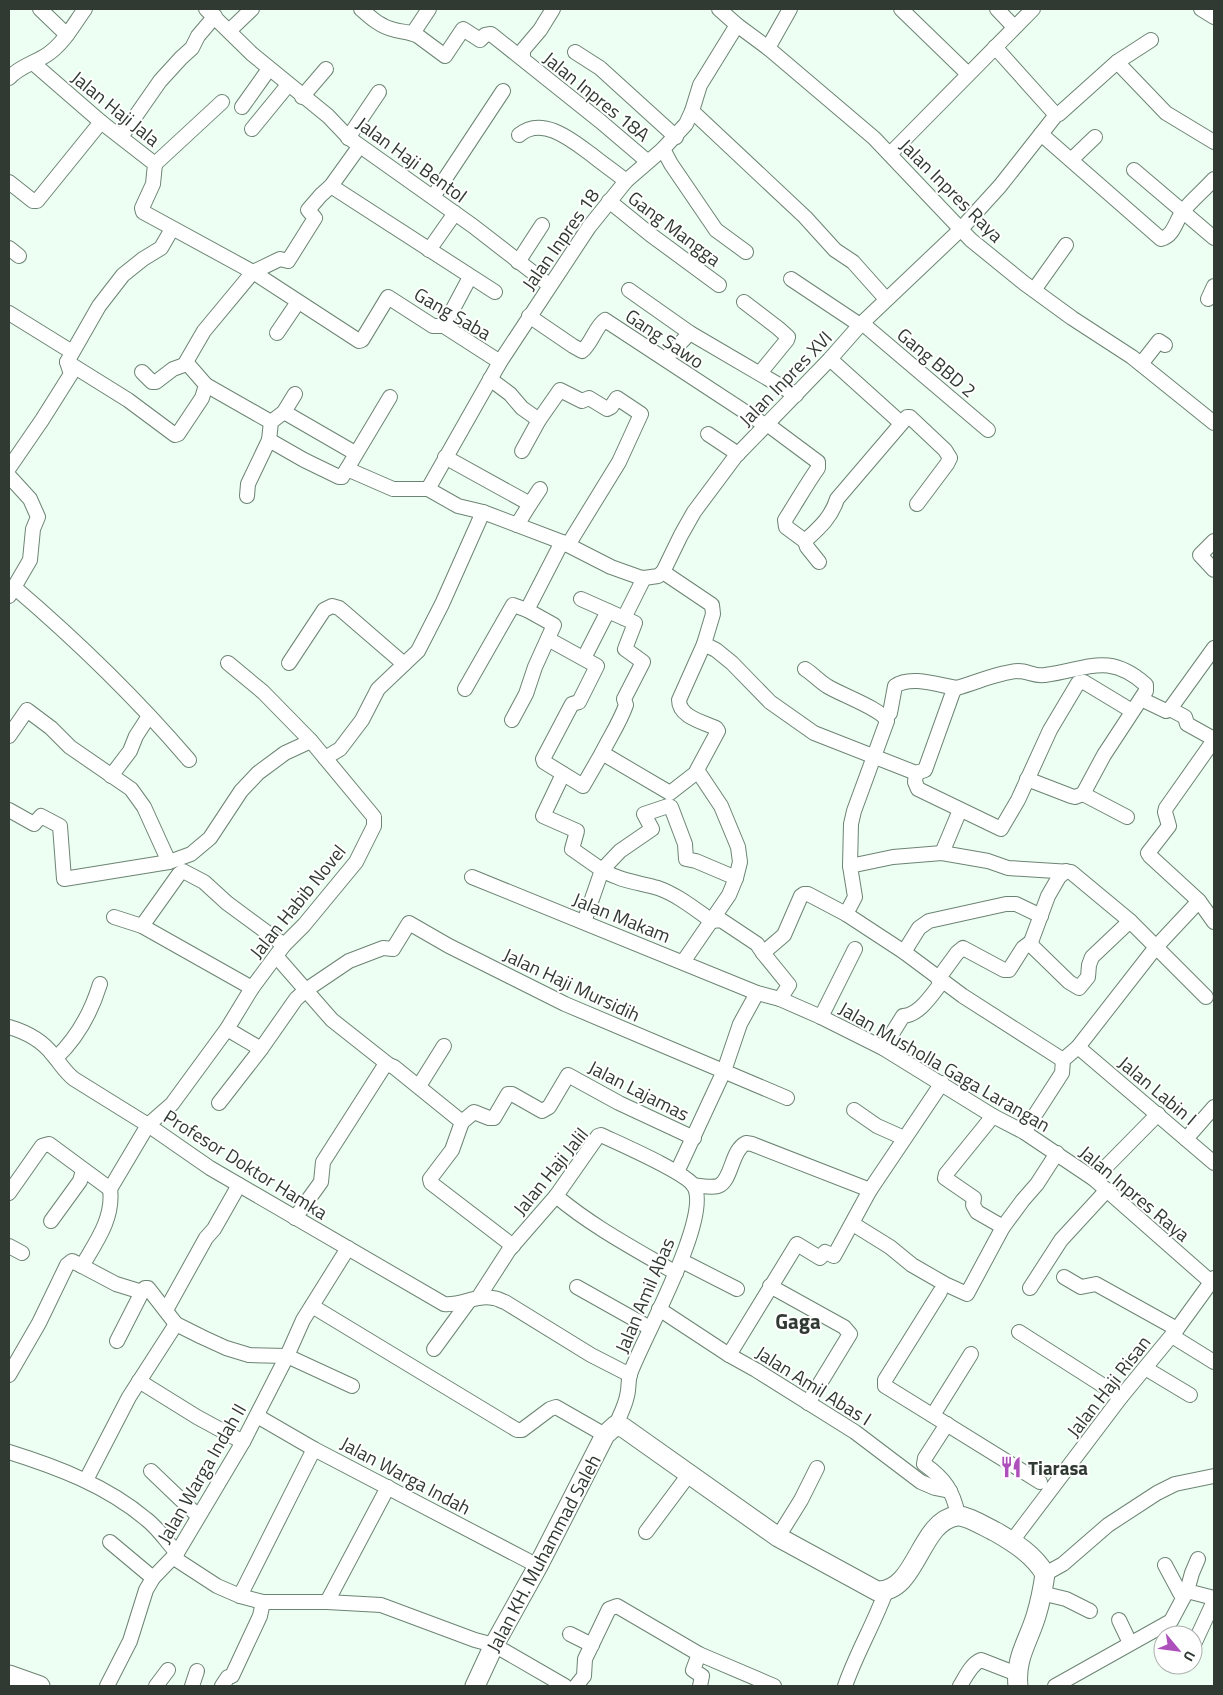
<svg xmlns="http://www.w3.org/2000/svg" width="1223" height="1695" font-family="'Titillium Web',sans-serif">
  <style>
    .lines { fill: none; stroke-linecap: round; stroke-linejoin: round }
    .street-casing { stroke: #6c8473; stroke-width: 16 }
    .secondary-casing { stroke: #6c8473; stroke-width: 21 }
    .street { stroke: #fff; stroke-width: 14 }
    .secondary { stroke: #fff; stroke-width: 19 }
    .labels { text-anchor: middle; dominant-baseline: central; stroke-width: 4; stroke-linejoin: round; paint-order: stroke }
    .street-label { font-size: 19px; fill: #303a33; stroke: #fff }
    .poi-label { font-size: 19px; font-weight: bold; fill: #303a33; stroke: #fff; text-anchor: start }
    .quarter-label { font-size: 21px; font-weight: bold; fill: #303a33; stroke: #fff }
  </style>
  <rect width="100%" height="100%" fill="#edfef2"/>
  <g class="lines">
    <g class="street-casing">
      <g id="street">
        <polyline points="40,9 67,35"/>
        <polyline points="206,9 252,54 328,116 349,138 473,226 549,285"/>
        <path d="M361,9C371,18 381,27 395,30C403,32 411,32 418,36L445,56L463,29L480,40L485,35L491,34L600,121L647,161"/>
        <polyline points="719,9 737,25 768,48 874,138 971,240 1024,283 1072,318 1132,357 1214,423"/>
        <polyline points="901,9 968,74"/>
        <polyline points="997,9 1014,27"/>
        <polyline points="1201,9 1214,17"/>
        <polyline points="229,31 252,9"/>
        <polyline points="413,33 429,9"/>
        <polyline points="995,47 1056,115"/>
        <polyline points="768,48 790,9"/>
        <polyline points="575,52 600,68 676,137"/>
        <polyline points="523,58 523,50 540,30 553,9"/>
        <polyline points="1117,62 1166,113 1214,142"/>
        <polyline points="33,63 101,122 155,164 153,184 142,208 143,212 253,272 359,341 362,340 388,297 433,326 444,326 500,362"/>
        <path d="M9,78C20,66 35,63 48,54C64,43 74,24 85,9"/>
        <polyline points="302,97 326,69"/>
        <polyline points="242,107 269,69"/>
        <polyline points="692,111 805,217 835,250 853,262 886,299"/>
        <polyline points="252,129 288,85"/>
        <path d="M1041,134L1161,239C1174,236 1176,220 1183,211C1192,200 1204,190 1214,179"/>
        <path d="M519,135C543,115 573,141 592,155C603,164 615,172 626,181"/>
        <polyline points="121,137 160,81 181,58 192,48 198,36 215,16"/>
        <polyline points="348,138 379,92"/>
        <polyline points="663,149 671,164 716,230 746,252"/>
        <polyline points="890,154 1033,9"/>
        <polyline points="1071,160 1095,137"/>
        <polyline points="155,164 222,102"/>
        <polyline points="1134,170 1214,238"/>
        <polyline points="9,182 33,201 37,201 101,122"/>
        <polyline points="331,186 495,292"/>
        <polyline points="433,197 503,91"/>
        <polyline points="609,201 651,235 719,285"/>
        <polyline points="9,248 19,256"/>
        <polyline points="429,250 455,213"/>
        <polyline points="518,262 542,225"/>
        <polyline points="791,279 860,325"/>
        <polyline points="629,290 690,333 796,395"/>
        <polyline points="1034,290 1066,245"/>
        <polyline points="1208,299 1214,286"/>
        <polyline points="744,302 778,328 788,337 787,340 760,373"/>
        <polyline points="9,313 72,352"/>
        <path d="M529,316L573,346L582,351C592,343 595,327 605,320L765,425"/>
        <polyline points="862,323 988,430"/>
        <polyline points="444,326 470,277"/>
        <polyline points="277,333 298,302"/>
        <polyline points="665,359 690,333"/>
        <polyline points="830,359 901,423"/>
        <polyline points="67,362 128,400 175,435 178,434 202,398 206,385 186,362 204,331 253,272 280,259 288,261 315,218 308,210 321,195 331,186 359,147"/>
        <polyline points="1141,364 1159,341 1165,345"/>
        <polyline points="142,372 152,382 156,382 173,369 187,364"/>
        <polyline points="490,379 510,394 522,408 539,420 560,390 582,401 589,398 607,409 611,407 617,398 641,414 619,462 568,545"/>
        <polyline points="206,385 271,422"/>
        <polyline points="284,412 355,453"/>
        <path d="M767,424L818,462V468C806,485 796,503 785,520L786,527L805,541"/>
        <polyline points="708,434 738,454"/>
        <polyline points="269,440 304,460 339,477 342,477 347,469 393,489 428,489 458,506 483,512 562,542 611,567 639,577 644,578 658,576 663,572"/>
        <polyline points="522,451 539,420"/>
        <polyline points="445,457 530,504 517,525"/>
        <polyline points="9,468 42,420 71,374 67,362 99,306 123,275 143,259 161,248 172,229"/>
        <polyline points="347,469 390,397"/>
        <polyline points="9,476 30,499 38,517 33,529 30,560 9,596"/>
        <polyline points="428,489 500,362 589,227 626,181 663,149 686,124 692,111 700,85 737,25"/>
        <polyline points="247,496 248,484 269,440 271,422 284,412 295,394"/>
        <polyline points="530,504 540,489"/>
        <polyline points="1214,541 1200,555 1214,570"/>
        <path d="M819,562L807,547L805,541C819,528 831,518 837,499L907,417H910L945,450L950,458L947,464L917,504"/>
        <polyline points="663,572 681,535 694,512 735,457 830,359 860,325 960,230 1000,186 1056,115 1059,114 1117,62 1151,40"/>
        <polyline points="663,572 712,605 713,614 704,644"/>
        <path d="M14,587C76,640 136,698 189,760"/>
        <path d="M581,599L635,623L625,649L643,662L624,699L626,705C620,722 610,737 602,753L670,793L697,772"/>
        <polyline points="527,610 562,542"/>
        <polyline points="624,618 644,578"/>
        <polyline points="548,639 597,666 579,702 572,704 543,759 544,762 583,786 602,753"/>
        <polyline points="584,658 608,611"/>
        <polyline points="289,663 324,610 332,606 339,608 345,613 404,664"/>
        <path d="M805,669C813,674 819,681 827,686C839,694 882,709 887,721L854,811L851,824L850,866L855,897L846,914"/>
        <polyline points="465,689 513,605 527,610 554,625 535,667 526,694 512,720"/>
        <polyline points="1141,699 1164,710 1166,711 1170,709 1185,717 1187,724 1214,739"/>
        <polyline points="1170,709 1214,648"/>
        <path d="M885,718L890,713L895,686C911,675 938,685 956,688"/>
        <polyline points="9,736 27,710 51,728 70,747 131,789 144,807 169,862"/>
        <polyline points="1214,740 1166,808 1165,812 1169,826 1148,853 1150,856 1199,901 1214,922"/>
        <polyline points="325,758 340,749 362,720 378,689 418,651 442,604 483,512"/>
        <polyline points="916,773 915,782 918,789 1001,829 1018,800 1050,730 1078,683 1084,682 1132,711"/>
        <polyline points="563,774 543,816 577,831 572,849 602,870 584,922"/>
        <polyline points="111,776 130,751 136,736 149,716"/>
        <polyline points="1083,794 1127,817"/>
        <polyline points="9,810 34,824 41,816 60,826 64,879 169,862 191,854 210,838 241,791 258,773 285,753 311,741"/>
        <polyline points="942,853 960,810"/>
        <polyline points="850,866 893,857 942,853 988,861 1008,868 1071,872 1130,921 1206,997"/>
        <polyline points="1066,871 1059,877 1048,896 1031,942 1033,947 1069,982 1079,988 1088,977 1089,965 1092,957 1130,921"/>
        <polyline points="472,877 757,993 780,999 821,1017 883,1048 993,1116 1024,1132 1094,1179 1211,1282"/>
        <path d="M736,878L696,861L686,859L685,844L671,807L668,806L644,814L652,829L620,851L602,870C623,882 637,882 658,888C678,895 696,910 712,921L721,920L757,944L763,953"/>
        <polyline points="114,917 142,926 252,988"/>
        <polyline points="142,926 179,874 183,871 204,882 227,903 284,945"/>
        <polyline points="904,952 919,928 929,921 1006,904 1016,904 1041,916"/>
        <polyline points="276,956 332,1020 389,1065"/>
        <path d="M683,962L729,895L736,878L740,862L738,847L721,806L697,770L718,731L716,728C703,722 679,717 679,700L704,644L716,650L732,663L770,702L814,733L916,773L925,770L953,692L956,688C976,683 998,672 1019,671C1027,671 1036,677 1045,675C1086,670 1108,651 1146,685V691L1104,755L1083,794L1075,797L1071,796L1027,779"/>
        <polyline points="938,979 957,953 963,948 1004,970 1009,970 1023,948 1031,942"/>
        <polyline points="780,999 789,985 763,953 784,935 801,896 804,894 808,894 846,914 904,952 963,996 1063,1060"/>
        <polyline points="821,1017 855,949"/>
        <path d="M9,1027C26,1032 42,1040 53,1055C60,1063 65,1072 74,1079L148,1125L210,1168L444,1304C461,1306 477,1294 493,1298C497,1298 501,1301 505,1302L591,1355L630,1375"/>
        <polyline points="227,1029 261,1049"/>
        <polyline points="1078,1047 1214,1163"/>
        <path d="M883,1048L903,1016C920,1015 932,994 942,982"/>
        <path d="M56,1058C77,1038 91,1013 100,984"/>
        <polyline points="419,1086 444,1046"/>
        <polyline points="219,1103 261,1049 296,999 306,990 349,961 383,948 393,949 409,923 449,946 565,1004 787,1098"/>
        <polyline points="854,1110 877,1126 904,1138"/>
        <polyline points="993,1116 946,1174 945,1178 974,1198 973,1205 977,1212 1003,1227"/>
        <polyline points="462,1122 474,1112 489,1118 494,1118 508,1094 512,1094 542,1111 549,1107 568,1075 619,1103 694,1138"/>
        <polyline points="462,1122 452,1150 430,1179 431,1183 513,1246"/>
        <polyline points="1024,1132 1062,1073 1063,1060 1078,1047 1156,947 1199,901"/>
        <polyline points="1186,1139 1214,1107"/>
        <polyline points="677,1172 724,1071 740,1024 757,993"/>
        <polyline points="1094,1179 1158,1114"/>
        <path d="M693,1185C700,1186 711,1188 718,1186C732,1181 731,1150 746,1143L752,1144L870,1190"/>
        <polyline points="110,1189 148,1125 172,1104 227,1029 252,988 284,945 304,925 356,862 374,826 374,817 311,741 263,692 228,663"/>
        <polyline points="9,1193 42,1146 49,1144 110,1189"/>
        <path d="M556,1196C593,1227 635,1249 676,1273"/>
        <polyline points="295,1218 321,1182 323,1162 385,1065 389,1065 394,1067 462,1122"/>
        <polyline points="51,1221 80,1181 83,1170"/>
        <polyline points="853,1224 890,1247 912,1265 945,1284 967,1294 1003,1227 1023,1200 1037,1184 1057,1153"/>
        <polyline points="9,1246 22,1253"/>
        <polyline points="682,1261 737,1289"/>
        <polyline points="82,1266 116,1284 142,1292"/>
        <polyline points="1064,1277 1081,1287 1096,1284 1177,1329"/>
        <polyline points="770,1286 844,1327 850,1334 808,1403"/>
        <polyline points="577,1287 650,1328"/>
        <polyline points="1030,1288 1061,1240 1107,1190"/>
        <polyline points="940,1292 885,1380 885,1386 1040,1482"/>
        <path d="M478,1298L509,1250L556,1196L598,1136L601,1135C620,1144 685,1172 694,1186C712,1217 643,1338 630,1374C628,1381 629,1389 627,1396C625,1406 620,1415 616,1425"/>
        <polyline points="312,1306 517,1430 522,1430 550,1409 556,1407 605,1435"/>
        <polyline points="659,1309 729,1355 756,1370 855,1432 921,1482 935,1488 950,1491"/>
        <polyline points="166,1310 206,1238 214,1229 239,1185"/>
        <polyline points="1019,1332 1121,1397"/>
        <polyline points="1172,1336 1214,1362"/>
        <polyline points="117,1341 142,1292 145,1288 148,1288 176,1324 202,1337 226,1348 249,1355 287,1356 352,1386"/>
        <polyline points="434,1349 469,1301"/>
        <polyline points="729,1355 797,1244 820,1258 825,1252 834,1256 870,1190 942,1083"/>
        <polyline points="1145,1368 1190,1395"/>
        <path d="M9,1375L39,1323L67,1265L72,1261L82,1266C96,1242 114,1218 110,1189"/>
        <polyline points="139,1381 197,1417 243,1442"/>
        <polyline points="933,1415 971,1354"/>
        <polyline points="257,1416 314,1449 538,1566"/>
        <path d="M947,1424L925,1458L924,1464C945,1479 953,1491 958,1515"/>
        <path d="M9,1452C57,1467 107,1486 146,1519C158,1528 167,1542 177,1553"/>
        <polyline points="151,1471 198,1516"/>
        <polyline points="86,1480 129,1397 176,1324"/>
        <polyline points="646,1532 690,1473"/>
        <polyline points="778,1537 801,1500 817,1468"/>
        <polyline points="1012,1541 1121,1397 1177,1329 1214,1278"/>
        <polyline points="110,1542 153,1578"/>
        <polyline points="174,1558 217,1586 240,1596 263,1602 327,1602 381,1605 475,1640 494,1645 565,1686"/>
        <polyline points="1198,1559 1192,1573 1187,1591 1214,1598"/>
        <polyline points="1045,1574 1063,1564 1108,1525 1157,1493 1175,1484 1214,1476"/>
        <polyline points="1041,1593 1066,1599 1090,1611"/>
        <polyline points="240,1596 314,1449"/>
        <polyline points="327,1602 388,1487"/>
        <polyline points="1119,1620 1130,1643"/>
        <polyline points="570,1634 592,1645"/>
        <polyline points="1195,1642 1214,1601"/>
        <polyline points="699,1654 693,1670 702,1676 700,1686"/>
        <polyline points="107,1686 130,1641 146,1590 153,1578 177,1553 243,1442 287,1356 303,1320 348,1248"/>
        <polyline points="156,1686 168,1670"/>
        <polyline points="192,1686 197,1671"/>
        <polyline points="222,1686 228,1677 232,1676 260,1616 263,1602"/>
        <polyline points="576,1686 584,1676 585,1659 609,1609 617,1606 699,1654 774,1686"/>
        <path d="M845,1686C856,1654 874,1624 886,1591"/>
        <path d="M960,1686C965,1678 971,1664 981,1660L1017,1674"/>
        <polyline points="1055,1686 1171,1621 1187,1591 1180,1593 1165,1565"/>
      </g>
    </g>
    <g class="secondary-casing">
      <g id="secondary">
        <polyline points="9,1675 40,1686"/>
        <path d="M475,1686L494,1645L538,1566L605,1435L616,1425L624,1428L778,1537L877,1591C917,1593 919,1521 957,1516C967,1515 987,1528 996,1532C1015,1543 1034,1555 1045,1574C1043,1588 1040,1603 1036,1616C1028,1642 1015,1658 1018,1686"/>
      </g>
    </g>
    <use href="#street" class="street"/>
    <use href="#secondary" class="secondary"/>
  </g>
  <defs>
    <g id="restaurant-bare" transform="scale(1.725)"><path d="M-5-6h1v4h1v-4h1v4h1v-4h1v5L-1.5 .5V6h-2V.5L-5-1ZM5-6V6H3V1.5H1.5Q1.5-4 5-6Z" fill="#ad50bb" stroke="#fff" stroke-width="2.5" paint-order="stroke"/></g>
  </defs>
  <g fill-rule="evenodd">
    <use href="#restaurant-bare" x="1011" y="1467"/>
  </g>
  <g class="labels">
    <g class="street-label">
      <text transform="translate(597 96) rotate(39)">Jalan Inpres 18A</text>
      <text transform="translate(116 108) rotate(39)">Jalan Haji Jala</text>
      <text transform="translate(412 159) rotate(36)">Jalan Haji Bentol</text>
      <text transform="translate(952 190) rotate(45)">Jalan Inpres Raya</text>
      <text transform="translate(675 228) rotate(37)">Gang Mangga</text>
      <text transform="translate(560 239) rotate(-55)">Jalan Inpres 18</text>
      <text transform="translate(453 313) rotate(30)">Gang Saba</text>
      <text transform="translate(665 338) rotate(34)">Gang Sawo</text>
      <text transform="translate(937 362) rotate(40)">Gang BBD 2</text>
      <text transform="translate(785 378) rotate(-46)">Jalan Inpres XVI</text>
      <text transform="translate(297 901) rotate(-51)">Jalan Habib Novel</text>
      <text transform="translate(622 917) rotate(22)">Jalan Makam</text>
      <text transform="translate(572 984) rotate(25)">Jalan Haji Mursidih</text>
      <text transform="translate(945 1066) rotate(30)">Jalan Musholla Gaga Larangan</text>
      <text transform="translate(639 1090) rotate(27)">Jalan Lajamas</text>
      <text transform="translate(1158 1090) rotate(40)">Jalan Labin I</text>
      <text transform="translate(246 1164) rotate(32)">Profesor Doktor Hamka</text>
      <text transform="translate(550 1171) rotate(-51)">Jalan Haji Jalil</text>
      <text transform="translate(1135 1193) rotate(40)">Jalan Inpres Raya</text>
      <text transform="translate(644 1295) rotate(-67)">Jalan Amil Abas</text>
      <text transform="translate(814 1385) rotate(32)">Jalan Amil Abas I</text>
      <text transform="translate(1108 1386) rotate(-52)">Jalan Haji Risan</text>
      <text transform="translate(201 1473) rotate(-60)">Jalan Warga Indah II</text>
      <text transform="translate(406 1475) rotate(28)">Jalan Warga Indah</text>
      <text transform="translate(543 1553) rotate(-62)">Jalan KH. Muhammad Saleh</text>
    </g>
    <g class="poi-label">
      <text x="1028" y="1467">Tiarasa</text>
    </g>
    <g class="quarter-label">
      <text x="798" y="1321">Gaga</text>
    </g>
  </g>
  <rect width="1223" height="1695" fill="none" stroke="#303a33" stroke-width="20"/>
  <g transform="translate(1178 1650) rotate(119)"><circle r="24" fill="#ffffff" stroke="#acb0ad"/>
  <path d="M0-4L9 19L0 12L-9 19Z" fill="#ad50bb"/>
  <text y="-8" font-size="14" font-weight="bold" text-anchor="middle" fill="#303a33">U</text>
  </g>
</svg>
